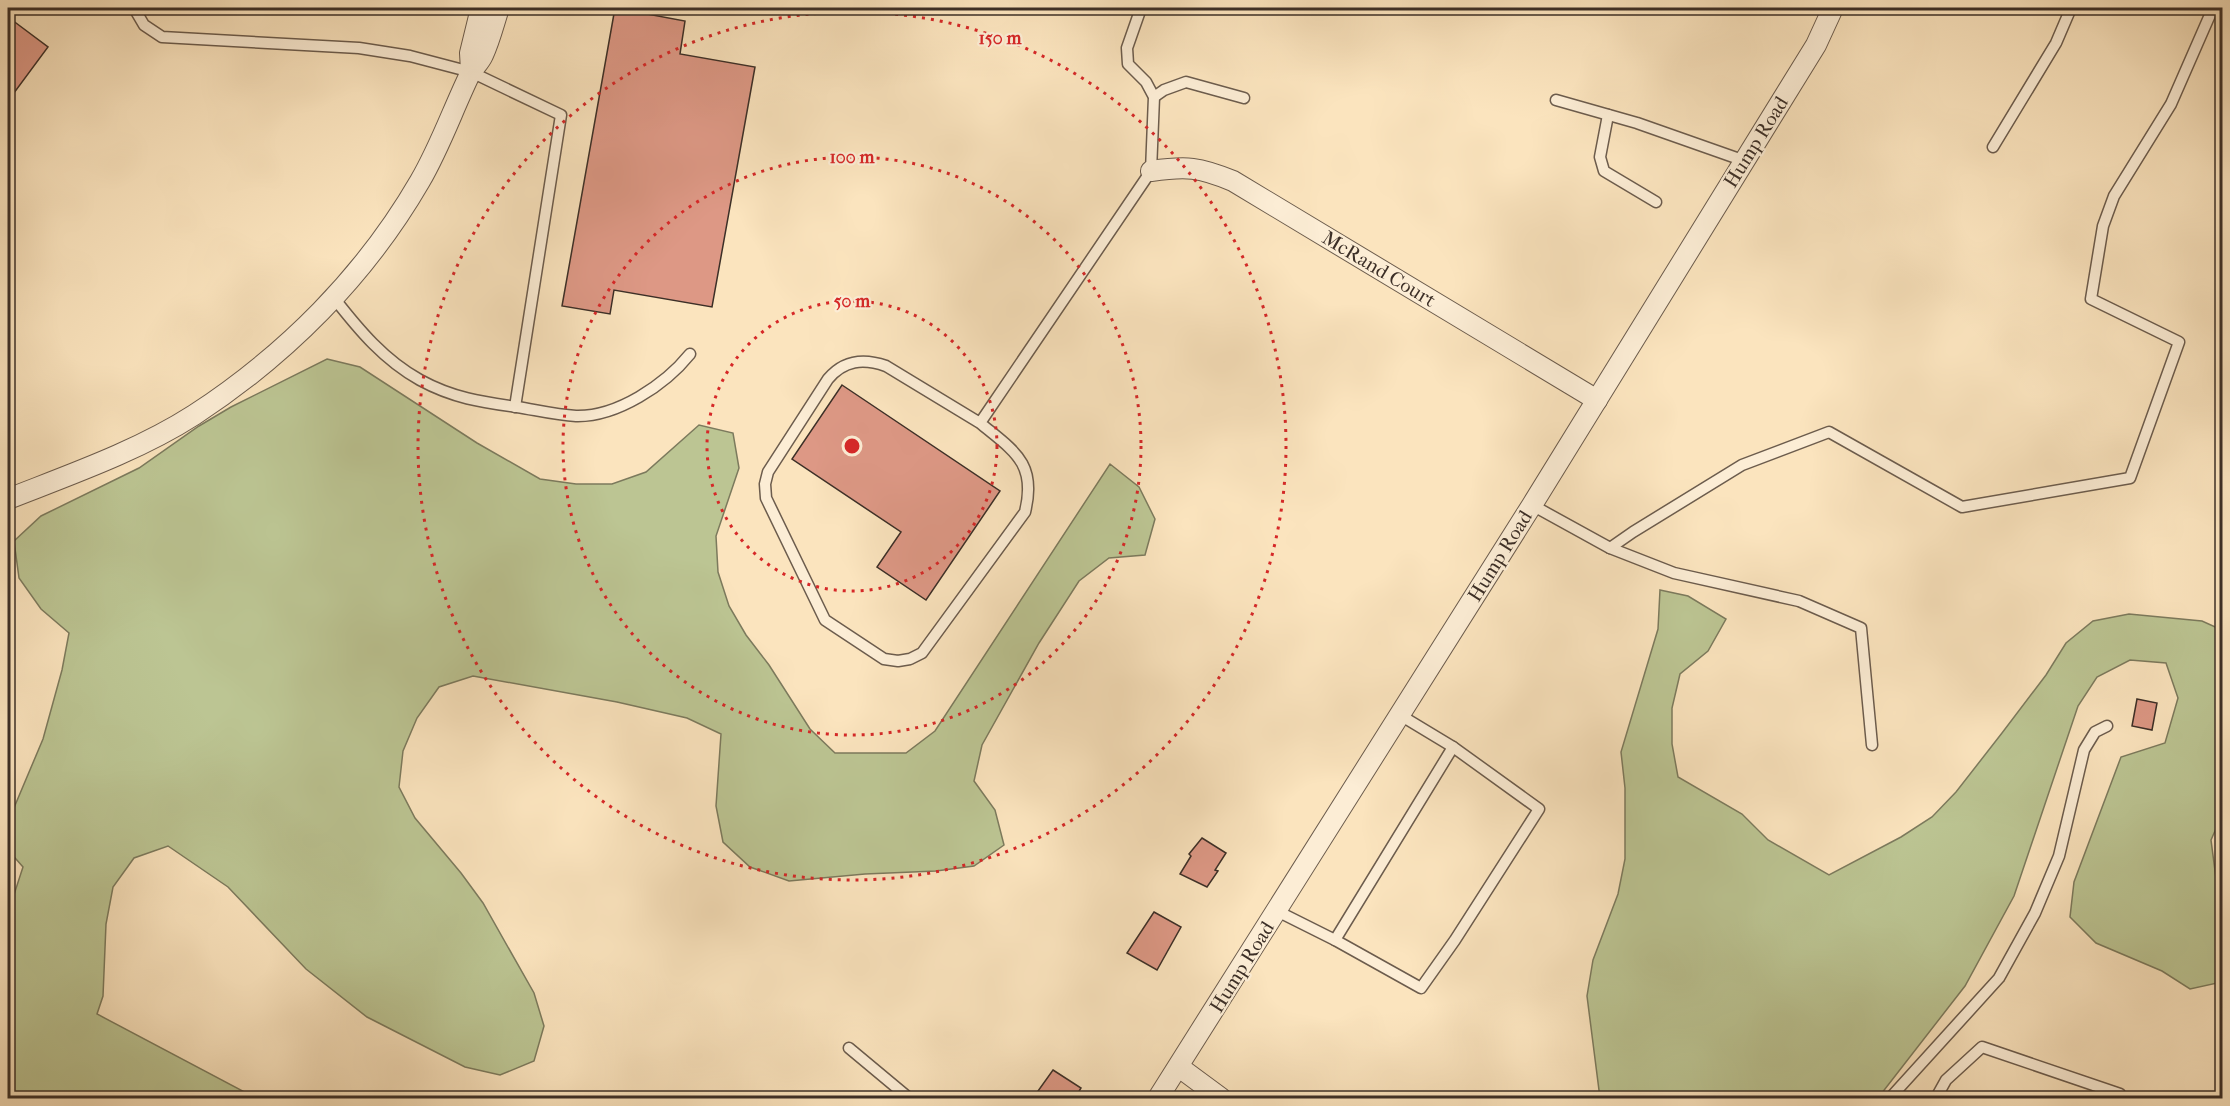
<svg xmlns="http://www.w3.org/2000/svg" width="2230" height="1106" font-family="'IM FELL French Canon',serif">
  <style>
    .green { fill: #bcc593; stroke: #7c7a5d; stroke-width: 1.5 }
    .building { fill: #dd9885; stroke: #3c2f27; stroke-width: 1.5 }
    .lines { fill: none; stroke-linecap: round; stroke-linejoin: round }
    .lane-casing { stroke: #6c5c4d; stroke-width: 13 }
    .street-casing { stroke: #6c5c4d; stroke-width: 22 }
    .lane { stroke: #fcedd5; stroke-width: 10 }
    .street { stroke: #fcedd5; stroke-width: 20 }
    .ring { fill: none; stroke: #d62828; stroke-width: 3; stroke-dasharray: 3 6 }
    .labels { text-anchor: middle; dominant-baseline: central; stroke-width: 4.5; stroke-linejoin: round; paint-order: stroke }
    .street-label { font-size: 20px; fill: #3c2f27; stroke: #fcedd5 }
    .centre { fill: #d62828; stroke: #fcedd5; stroke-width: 3 }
    .ring-label { font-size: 18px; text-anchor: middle; font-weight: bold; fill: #d62828; stroke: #fcedd5; stroke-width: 4.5; stroke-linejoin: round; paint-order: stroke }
  </style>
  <rect width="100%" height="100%" fill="#fbe4be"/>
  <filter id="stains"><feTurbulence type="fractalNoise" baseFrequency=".00333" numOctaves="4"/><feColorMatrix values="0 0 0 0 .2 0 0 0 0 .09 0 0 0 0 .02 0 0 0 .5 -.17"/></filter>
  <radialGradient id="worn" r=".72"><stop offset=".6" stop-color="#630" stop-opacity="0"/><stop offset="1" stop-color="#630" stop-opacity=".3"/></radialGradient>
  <g class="green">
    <polygon points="327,359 360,367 477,443 540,479 576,484 612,484 646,472 699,425 733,433 739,468 716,536 718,572 729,606 746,635 769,665 810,729 835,753 906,753 935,731 1110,464 1139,487 1155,519 1145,555 1109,558 1079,581 1039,643 982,745 974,781 995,810 1004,845 974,866 936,871 865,874 789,881 750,867 723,842 716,806 721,734 687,718 617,702 473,676 439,687 417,718 403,751 399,787 415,818 461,873 483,903 534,993 544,1026 534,1061 500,1075 465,1067 367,1017 306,969 228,887 168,846 134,858 113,887 106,924 103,996 97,1014 256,1098 8,1098 8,913 23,867 8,850 8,822 43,739 62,670 69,633 41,609 19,578 14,541 41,516 139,468 199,426 231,407"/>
    <polygon points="1660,590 1688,596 1726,619 1708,651 1680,674 1672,708 1672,744 1678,777 1742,814 1768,840 1829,875 1901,837 1932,817 1956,792 2002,733 2046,675 2066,643 2093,621 2129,614 2202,621 2222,630 2222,815 2211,840 2222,924 2222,982 2190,989 2162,971 2096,943 2070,917 2074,882 2121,757 2165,743 2178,698 2166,663 2130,660 2097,677 2078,706 2014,896 1965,986 1878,1098 1600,1098 1587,996 1593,960 1618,894 1625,859 1625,788 1621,752 1658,629"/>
  </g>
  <g class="building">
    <polygon points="615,8 685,21 680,54 755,67 712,307 614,290 610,314 562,306"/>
    <polygon points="8,17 48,47 8,101"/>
    <polygon points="842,385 1000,491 926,600 877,567 901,532 792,459"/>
    <polygon points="2137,699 2157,703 2152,730 2132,726"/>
    <polygon points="1202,838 1226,853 1215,870 1218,871 1207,887 1180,874 1191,856 1189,854"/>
    <polygon points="1154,912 1181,927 1157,970 1127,953"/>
    <polygon points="1053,1070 1081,1088 1075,1098 1033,1098"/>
  </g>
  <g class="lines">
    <g class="lane-casing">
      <g id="lane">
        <polyline points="134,8 144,25 162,37 359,48 410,56 471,72 561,115 515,407"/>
        <polyline points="1154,97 1164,90 1186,82 1244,98"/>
        <polyline points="1556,100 1637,123 1745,161"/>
        <polyline points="1608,115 1600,157 1604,171 1656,202"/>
        <polyline points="1993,147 2056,43 2071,8"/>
        <path d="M334,298C359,330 384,360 420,380C453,398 481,402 517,407C536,410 556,415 576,416C617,417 665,385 690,354"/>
        <path d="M980,423C1014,451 1037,463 1025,512L922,653L910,659L898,661L884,659L825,620L766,498L765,484L768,472L828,379C844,360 863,358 886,366L980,423L1151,171L1154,97L1146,82L1128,64L1127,48L1141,8"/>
        <polyline points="1532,505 1610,548 1674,573 1799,601 1861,628 1872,745"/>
        <polyline points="1610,548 1633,532 1742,465 1829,432 1962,507 2130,478 2179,342 2091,299 2103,226 2114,196 2171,104 2213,8"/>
        <polyline points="1277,911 1335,940 1453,747 1400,715"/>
        <polyline points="1335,940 1421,988 1455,940 1539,809 1453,747"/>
        <polyline points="849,1048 909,1098"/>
        <polyline points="1890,1098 1999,978 2035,913 2059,856 2084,750 2095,732 2107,726"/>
        <polyline points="1936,1098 1946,1080 1982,1047 2120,1094"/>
      </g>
    </g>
    <g class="street-casing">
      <g id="street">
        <polyline points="471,70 470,53 481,8"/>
        <path d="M1151,171C1187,166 1199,167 1233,181L1597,400"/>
        <path d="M8,499C69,475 138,451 194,415C286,355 365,276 420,181C440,147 453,109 470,74C474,67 480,62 483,55C490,40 494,23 499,8"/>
        <polyline points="1179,1067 1221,1098"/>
        <polyline points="1158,1098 1532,505 1816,45 1833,8"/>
      </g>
    </g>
    <use href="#lane" class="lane"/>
    <use href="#street" class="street"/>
  </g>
  <g class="ring">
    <circle cx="852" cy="446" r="145"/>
    <circle cx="852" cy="446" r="289"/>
    <circle cx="852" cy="446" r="434"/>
  </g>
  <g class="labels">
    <g class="street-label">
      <text transform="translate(1756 142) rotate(-58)">Hump Road</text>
      <text transform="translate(1379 269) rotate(31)">McRand Court</text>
      <text transform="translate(1500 556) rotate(-58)">Hump Road</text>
      <text transform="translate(1242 967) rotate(-58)">Hump Road</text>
    </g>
  </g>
  <circle cx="852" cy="446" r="9" class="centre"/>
  <g class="ring-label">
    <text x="1000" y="44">150 m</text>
    <text x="852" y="163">100 m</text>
    <text x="852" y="307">50 m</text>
  </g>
  <rect width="2230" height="1106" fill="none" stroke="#fbe4be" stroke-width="30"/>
  <rect x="9" y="9" width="2212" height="1088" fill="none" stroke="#3c2f27" stroke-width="3"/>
  <rect x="15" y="15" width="2200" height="1076" fill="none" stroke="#3c2f27" stroke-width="1.5"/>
  <rect width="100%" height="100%" filter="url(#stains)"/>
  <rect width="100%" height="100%" fill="url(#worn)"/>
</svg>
